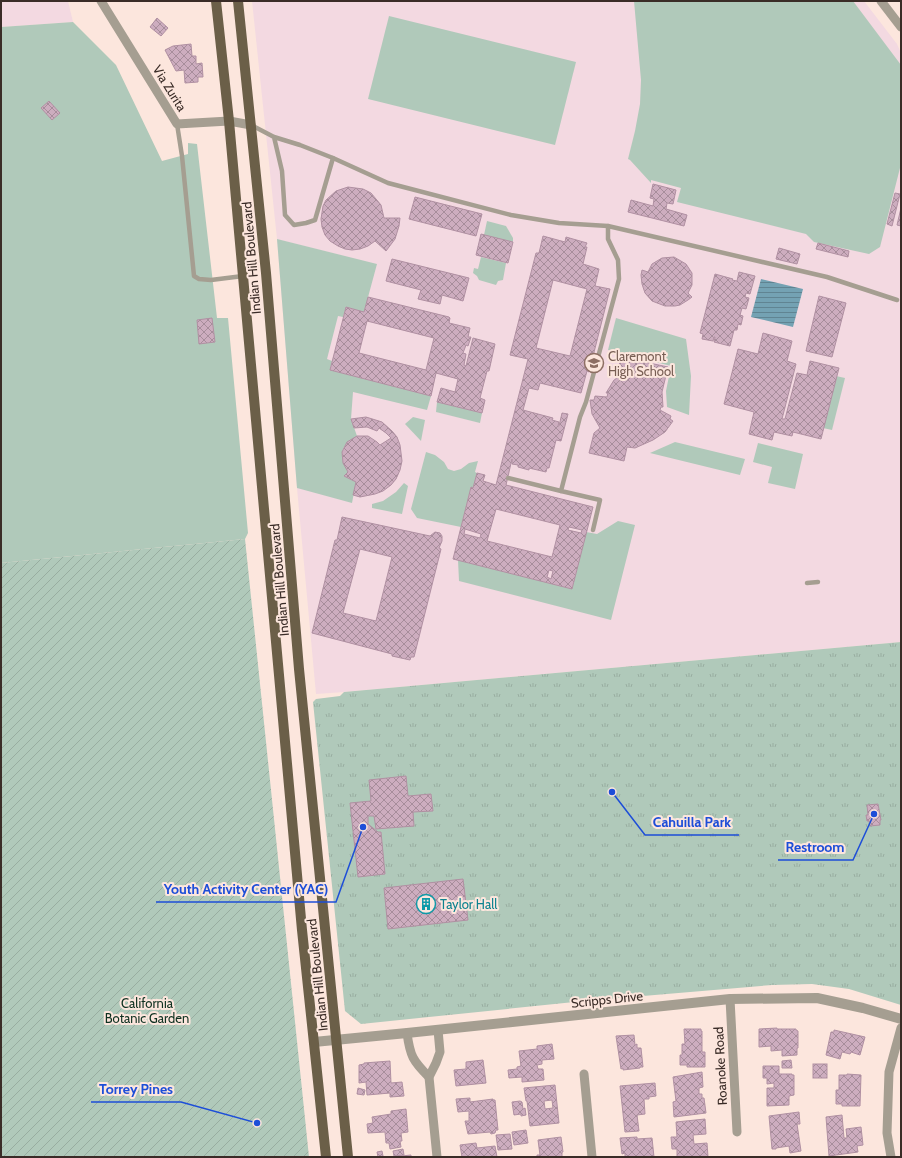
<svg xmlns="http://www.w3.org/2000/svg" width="902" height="1158" font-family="Cabin,sans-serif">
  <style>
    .education { fill: #f3d9e1 }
    .grass { fill: #b0c9ba }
    .park { fill: url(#park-tufts) }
    .garden { fill: url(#garden-furrows) }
    .water { fill: url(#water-rules) }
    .building { fill: url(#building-cross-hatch); stroke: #b090a2; fill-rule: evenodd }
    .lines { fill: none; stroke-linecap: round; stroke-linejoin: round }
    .service { stroke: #a59e91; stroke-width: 4.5 }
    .minor { stroke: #a59e91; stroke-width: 9 }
    .tertiary { stroke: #a59e91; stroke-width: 10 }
    .primary { stroke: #6b5f48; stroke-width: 10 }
    .labels { text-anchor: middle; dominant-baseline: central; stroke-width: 4; stroke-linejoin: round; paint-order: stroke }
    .street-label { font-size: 13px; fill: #3a2c27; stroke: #fce6dd }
    .education-label { font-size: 13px; fill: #785e54; stroke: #fce6dd; text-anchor: start }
    .culture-label { font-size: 13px; fill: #0d838f; stroke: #fce6dd; text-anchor: start }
    .park-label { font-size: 13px; fill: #0e3120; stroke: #fce6dd }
    .leader { fill: none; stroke: #1d4ed8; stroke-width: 1.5 }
    .callout-dot { fill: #1d4ed8; stroke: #fce6dd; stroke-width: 1.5 }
    .callout-label { font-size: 14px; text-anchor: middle; font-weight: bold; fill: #1d4ed8; stroke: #fce6dd; stroke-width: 4; stroke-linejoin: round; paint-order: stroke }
  </style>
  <defs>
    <pattern id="park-tufts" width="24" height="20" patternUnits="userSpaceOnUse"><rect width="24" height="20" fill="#b0c9ba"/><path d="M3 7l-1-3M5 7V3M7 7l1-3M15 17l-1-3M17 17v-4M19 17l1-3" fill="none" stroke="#98ada0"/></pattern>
    <pattern id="garden-furrows" width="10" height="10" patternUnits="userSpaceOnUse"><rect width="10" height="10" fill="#b0c9ba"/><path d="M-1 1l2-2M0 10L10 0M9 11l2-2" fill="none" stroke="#98ada0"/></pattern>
    <pattern id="water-rules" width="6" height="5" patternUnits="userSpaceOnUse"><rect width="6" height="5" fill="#74a2b3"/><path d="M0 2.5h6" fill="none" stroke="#608492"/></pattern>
    <pattern id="building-cross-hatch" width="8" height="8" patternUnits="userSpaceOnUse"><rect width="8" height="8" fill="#cdadbf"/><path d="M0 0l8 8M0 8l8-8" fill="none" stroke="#a78d9b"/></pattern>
  </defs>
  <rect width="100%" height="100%" fill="#fce6dd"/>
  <g class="education">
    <polygon points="1,1 68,1 73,22 1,27"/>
    <polygon points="252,1 864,1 897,44 901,53 901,642 344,692 316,694 297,488 277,239"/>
  </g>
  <g class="grass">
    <polygon points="634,1 853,1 901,65 901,164 880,247 869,254 814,242 806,234 677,202 681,188 651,180 651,183 630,160 628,159 635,131 640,104 641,80"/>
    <polygon points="389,16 576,62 555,145 368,99"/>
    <polygon points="73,22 116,65 162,161 188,154 188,143 197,144 217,318 228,318 248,533 245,539 1,563 1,27"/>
    <polygon points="487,221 506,226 513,238 513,242 484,235"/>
    <path d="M277,239L377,264L364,312L346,307L343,317L338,316L327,359L332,361L330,370L431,396L427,410L353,392L351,419L357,436C340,446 338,455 348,472L344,476L356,482L352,503L297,488Z"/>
    <polygon points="481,257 506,263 503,280 498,281 496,285 479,280 477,276 473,273 474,268 478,269"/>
    <polygon points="616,318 686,339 691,376 689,415 667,407 666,391 671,366 608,350"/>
    <polygon points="836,376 845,378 832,430 823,428"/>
    <polygon points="437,402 482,413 480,423 436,412"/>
    <polygon points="413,417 425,420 421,441 405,424"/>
    <polygon points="675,442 745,459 740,475 650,453"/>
    <polygon points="758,443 803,454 795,489 768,483 772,467 753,462"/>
    <polygon points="426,452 435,455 444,462 448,469 454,471 461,469 469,463 478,461 475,472 477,473 473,488 471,487 461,527 417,518 411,509"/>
    <polygon points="404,483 408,486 402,514 372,508 372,504 383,501 396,492"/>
    <polygon points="618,521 635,525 611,620 459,581 458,560 572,589 586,532 597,534"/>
  </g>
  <polygon class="park" points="901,642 901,1005 849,989 812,984 772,985 584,1001 361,1024 345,1011 313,702 316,699 340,696 344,692"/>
  <polygon class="garden" points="245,539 309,1157 1,1157 1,563"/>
  <polygon class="water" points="761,279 803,289 793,327 751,317"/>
  <g class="building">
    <polygon points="157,18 168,28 161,36 150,27"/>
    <polygon points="191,44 192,56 196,56 196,64 202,63 203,77 198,77 198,82 185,83 184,70 176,71 165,50 173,46"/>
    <polygon points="49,101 60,113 52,120 41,108"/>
    <polygon points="653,184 676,190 673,204 667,203 666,209 687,215 684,226 628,212 631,200 653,206 654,199 650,198"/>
    <polygon points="348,187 363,189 371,193 381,205 384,218 400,218 399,226 395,239 386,251 375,241 368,246 360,249 352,250 345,249 338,246 330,241 325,235 322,227 321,219 323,206 326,200 336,191"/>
    <polygon points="895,193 900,194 892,226 887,224"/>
    <polygon points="415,197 482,214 476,236 409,219"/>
    <polygon points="901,208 901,226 897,225"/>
    <polygon points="481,234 513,242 508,263 476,255"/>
    <path d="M543,236L565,242L566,237L587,243L585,247H587L583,264L599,269L595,286L610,289L589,372L587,371L581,393L540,383L538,390L529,388L523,410L553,418L552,420L559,422L558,426H559L562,413L568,414L561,441L556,440L549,468H547L546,472L529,468V470L518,467V465L512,464V459L506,485L593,507L572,589L453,559L471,487L473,488L477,473L485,475L483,481L496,485L528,359L510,355L536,253H539ZM553,280L587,289L570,356L536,348ZM496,509L560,525L552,557L487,541ZM569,527L582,530L581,533L568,530ZM465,529L481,534L480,538L464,534ZM549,570L553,571L551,579L547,577Z"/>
    <polygon points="818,243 849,251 848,257 816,249"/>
    <polygon points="779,248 800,254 797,264 776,259"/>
    <polygon points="674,257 686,264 692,273 692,285 688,293 692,297 688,300 680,305 675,306 665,306 652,301 645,293 642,284 641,275 642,270 648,272 652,264 662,258"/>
    <polygon points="392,259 469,278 463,301 442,295 440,304 418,299 421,290 386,281"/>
    <polygon points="739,272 755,276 750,294 746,293 745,297 749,298 746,309 742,308 740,315 743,316 741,325 738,324 737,330 734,330 730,346 714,342 715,337 714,337 713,341 702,339 703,334 700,333 715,274 733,279 732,280 737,281"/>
    <polygon points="819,296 846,303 832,357 806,351"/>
    <path d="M368,297L449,317L450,318L449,323L470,328L468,337H471L468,346L466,345L463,353L466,354L464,365L466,366L473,338L495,344L489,371H487L480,398L485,400L482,413L437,402L441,388L455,392L458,379L436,373L431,396L330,370L346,307L364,312ZM367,321L434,338L426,370L359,353Z"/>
    <polygon points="212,318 215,342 199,344 197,320"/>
    <polygon points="763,333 792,341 787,361 796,364 782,419 785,419 797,373 807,375 810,361 839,368 821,439 793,432 792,436 774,432 772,440 749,434 754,412 724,404 738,349 758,354"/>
    <polygon points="621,357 668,367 662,392 663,407 661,407 660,410 671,416 670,419 673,421 665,432 653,440 635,448 627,447 624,461 589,453 594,433 600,428 592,414 590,400 594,400 595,396 607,397 608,393 606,393 614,380 616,379"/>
    <polygon points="366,417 382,422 392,431 397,437 400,445 402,461 400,470 396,479 391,485 383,491 375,494 360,497 353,495 356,482 344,476 348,472 343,463 342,452 347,442 357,436 368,436 377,442 380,445 391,438 386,433 379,428 377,431 367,427 354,428 351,419"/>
    <path d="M342,517L430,536L435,532L440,533L442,536V541L439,548L441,549L414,657H411L410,660L392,656V654L312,633L335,540H337ZM360,549L392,557L376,621L343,613Z"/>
    <polygon points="406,776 408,796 431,794 433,811 413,812 414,826 376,829 374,816 368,816 368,824 378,832 381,832 385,874 358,877 350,803 371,801 369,780"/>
    <polygon points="878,804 881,820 880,820 880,825 870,826 869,821 867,821 866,815 868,815 867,805"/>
    <polygon points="463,879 468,920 388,929 384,888"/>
    <polygon points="777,1028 777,1029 796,1029 796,1030 798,1031 798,1048 797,1048 797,1055 782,1056 782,1050 771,1051 771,1046 759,1047 759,1029"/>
    <polygon points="684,1029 701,1029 701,1031 702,1031 702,1052 705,1052 705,1067 687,1067 687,1065 680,1065 680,1055 682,1055 682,1044 685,1044"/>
    <polygon points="834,1030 865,1037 860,1055 851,1052 850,1054 842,1052 840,1059 826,1055 831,1032 834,1032"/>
    <polygon points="634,1035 635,1045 637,1044 637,1048 641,1048 643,1067 640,1067 640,1068 623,1070 623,1068 621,1069 616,1036"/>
    <polygon points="552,1044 554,1059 542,1060 542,1064 537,1065 538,1069 543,1069 544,1080 522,1082 522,1077 509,1078 508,1070 517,1069 517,1067 521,1066 519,1051 537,1049 537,1046"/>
    <polygon points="483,1060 486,1083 456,1086 454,1070 466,1069 466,1062"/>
    <polygon points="791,1060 792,1068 782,1068 782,1061"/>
    <polygon points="390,1061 391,1083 402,1082 404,1096 390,1097 390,1093 367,1095 366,1082 359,1083 359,1065 364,1064 364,1063"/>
    <rect x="813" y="1064" width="14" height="14"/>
    <polygon points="763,1066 779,1066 779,1074 792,1074 792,1075 794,1075 794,1095 789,1096 789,1105 767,1106 767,1088 774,1088 774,1083 767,1084 767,1078 763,1078"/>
    <polygon points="702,1072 703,1087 699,1088 699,1094 702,1094 702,1098 704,1098 706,1113 674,1117 673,1102 676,1101 673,1077"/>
    <polygon points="847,1074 861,1075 860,1106 842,1106 842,1104 836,1104 836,1090 839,1090 839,1075 847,1075"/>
    <polygon points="655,1083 656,1096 649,1097 649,1099 644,1099 645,1114 637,1115 639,1131 625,1132 620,1086"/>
    <path d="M555,1085L559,1123L530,1126L527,1101H526L524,1088ZM552,1100L553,1108L545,1109L544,1101Z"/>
    <polygon points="358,1088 365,1090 364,1095 357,1094"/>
    <polygon points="470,1098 470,1102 493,1099 493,1100 495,1100 498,1130 496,1130 495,1133 491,1134 490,1132 468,1134 465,1121 469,1121 469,1111 458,1112 456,1099"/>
    <polygon points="520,1101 522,1102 523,1109 525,1108 526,1115 521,1116 521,1114 514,1115 512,1102"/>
    <polygon points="406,1109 408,1132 401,1133 402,1141 400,1141 401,1147 390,1149 389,1143 386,1143 385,1132 368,1133 367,1124 373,1123 372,1117 391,1114 391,1111"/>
    <polygon points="799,1112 800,1124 797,1124 801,1151 790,1153 789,1146 776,1148 776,1149 772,1149 769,1116"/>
    <polygon points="842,1115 844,1138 847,1138 846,1129 861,1127 863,1145 857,1146 858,1152 829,1156 826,1117"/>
    <polygon points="705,1119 706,1134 693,1135 694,1144 707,1143 708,1157 677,1157 677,1149 672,1149 671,1137 677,1137 676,1122"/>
    <polygon points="526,1130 528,1143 514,1145 512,1132"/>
    <polygon points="510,1134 512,1149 498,1150 496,1135"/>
    <polygon points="561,1137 563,1152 562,1152 562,1157 537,1157 537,1155 540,1155 538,1140"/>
    <polygon points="637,1137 637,1139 652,1138 654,1157 625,1157 625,1153 622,1154 620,1138"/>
    <polygon points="476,1143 477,1148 495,1146 497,1157 462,1157 460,1145"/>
    <polygon points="403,1149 404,1155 394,1156 393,1151"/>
    <polygon points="382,1151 383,1156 378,1157 377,1152"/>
    <polygon points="411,1155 411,1157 392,1157"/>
  </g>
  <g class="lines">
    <g class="service">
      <polyline points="177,124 182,156 194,276 199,279 211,280 243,276"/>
      <polyline points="251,125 274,137 300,145 333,158 315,220 306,223 294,225 285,215 282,171 274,137"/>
      <polyline points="333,158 388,183 511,215 559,223 608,226 827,277 897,300"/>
      <polyline points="508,478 561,491"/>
      <polyline points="593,530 600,500 561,491 580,417 586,402 619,279 618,260 608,239 608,226"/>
      <polyline points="807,583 818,582"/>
    </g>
    <g class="minor">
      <polyline points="101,1 177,124 229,121 251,125"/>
      <polyline points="881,1 901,27"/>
      <polyline points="730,999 737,1132"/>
      <path d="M407,1033C410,1056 413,1061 429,1077"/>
      <polyline points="584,1074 592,1157"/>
      <polyline points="437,1157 429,1077 436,1063 440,1052 438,1030"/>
      <polyline points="891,1157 887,1133 889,1072 901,1028"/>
    </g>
    <polyline class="tertiary" points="314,1042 407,1033 730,999 817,998 863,1008 901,1019"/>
    <g class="primary">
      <polyline points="216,1 229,121 302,930 326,1157"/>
      <polyline points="238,1 266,273 299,669 348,1157"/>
    </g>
  </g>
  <defs>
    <g id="school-ring" transform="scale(1)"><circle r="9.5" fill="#fce6dd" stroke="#8d6e63" stroke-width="1.5"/><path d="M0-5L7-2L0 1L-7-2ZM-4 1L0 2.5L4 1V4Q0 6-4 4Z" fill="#8d6e63"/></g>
    <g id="building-ring" transform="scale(1)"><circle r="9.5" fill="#fce6dd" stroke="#0f9aa8" stroke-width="1.5"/><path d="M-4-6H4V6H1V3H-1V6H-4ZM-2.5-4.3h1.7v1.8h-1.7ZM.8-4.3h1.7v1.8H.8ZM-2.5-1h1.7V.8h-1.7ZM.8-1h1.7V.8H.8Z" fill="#0f9aa8"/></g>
  </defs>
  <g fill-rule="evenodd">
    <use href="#school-ring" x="594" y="363"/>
    <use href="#building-ring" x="426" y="904"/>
  </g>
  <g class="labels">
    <g class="street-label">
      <text transform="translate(170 88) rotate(58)">Via Zurita</text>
      <text transform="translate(251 258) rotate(-95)">Indian Hill Boulevard</text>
      <text transform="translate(279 580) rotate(-95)">Indian Hill Boulevard</text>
      <text transform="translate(317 975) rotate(-96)">Indian Hill Boulevard</text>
      <text transform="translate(607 999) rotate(-6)">Scripps Drive</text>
      <text transform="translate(720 1066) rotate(-93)">Roanoke Road</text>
    </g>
    <g class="education-label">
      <text x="608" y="356">Claremont<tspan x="608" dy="15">High School</tspan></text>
    </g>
    <g class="culture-label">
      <text x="440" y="904">Taylor Hall</text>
    </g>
    <g class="park-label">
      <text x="147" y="1003">California<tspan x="147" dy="15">Botanic Garden</tspan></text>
    </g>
  </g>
  <path class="leader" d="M612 792L645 835H739M874 814L853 860H778M363 827L336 902H156M257 1123L181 1102H91"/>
  <g class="callout-dot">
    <circle cx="612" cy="792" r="4"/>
    <circle cx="874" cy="814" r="4"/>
    <circle cx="363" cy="827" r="4"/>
    <circle cx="257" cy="1123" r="4"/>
  </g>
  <g class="callout-label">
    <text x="692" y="827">Cahuilla Park</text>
    <text x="815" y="852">Restroom</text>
    <text x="246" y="894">Youth Activity Center (YAC)</text>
    <text x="136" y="1094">Torrey Pines</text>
  </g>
  <rect width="902" height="1158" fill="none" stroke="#3a2c27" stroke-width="4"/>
</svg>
